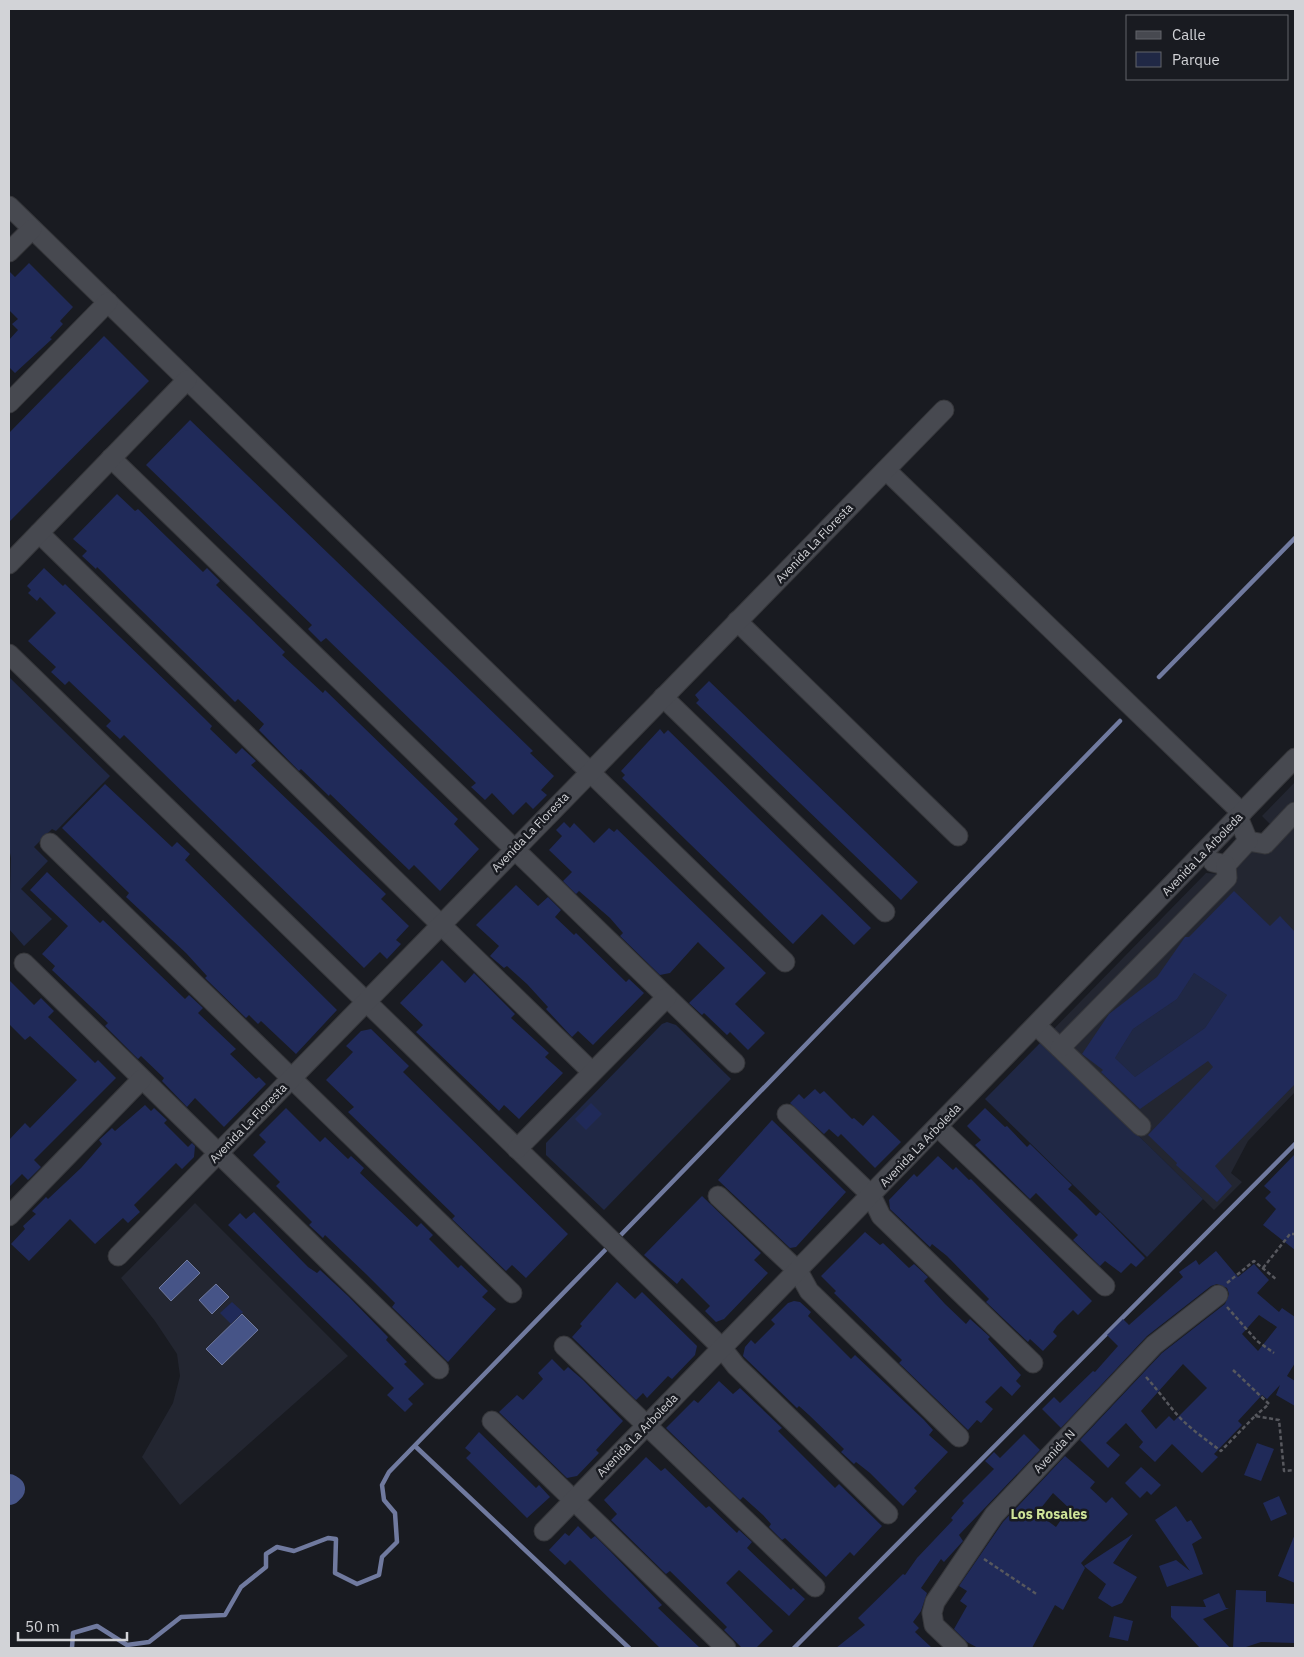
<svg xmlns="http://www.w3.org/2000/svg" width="1304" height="1657" font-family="'IBM Plex Sans',sans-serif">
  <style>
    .built { fill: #232631 }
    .green { fill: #202845 }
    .water { fill: #465487; stroke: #707a9f }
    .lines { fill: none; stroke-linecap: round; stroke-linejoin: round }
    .stream { stroke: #707a9f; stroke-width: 4.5 }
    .river { stroke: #465487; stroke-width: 26 }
    .building { fill: #202a59; fill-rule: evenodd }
    .minor-casing { stroke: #36373b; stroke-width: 21 }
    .path { stroke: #57585e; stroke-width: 2.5; stroke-dasharray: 4 2.5; stroke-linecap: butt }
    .minor { stroke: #474950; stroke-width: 19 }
    .labels { text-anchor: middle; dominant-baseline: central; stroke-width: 5; stroke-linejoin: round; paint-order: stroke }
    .street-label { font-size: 12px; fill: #d2d3d7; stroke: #191b21 }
    .neighbourhood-label { font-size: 14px; font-weight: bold; fill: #cee398; stroke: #191b21 }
  </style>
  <rect width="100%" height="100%" fill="#191b21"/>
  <g class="built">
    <polygon points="1295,782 1295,1092 1248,1141 1231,1173 1242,1182 1214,1210 1042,1041 1206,873 1223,874 1271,825 1262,816"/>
    <polygon points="195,1203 348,1356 180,1505 142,1457 173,1403 180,1376 177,1354 155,1321 121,1278"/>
  </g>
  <g class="green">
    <polygon points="9,677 110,776 56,831 52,829 34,847 48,861 21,889 52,919 24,946 9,929 11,858 9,848"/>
    <polygon points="1194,973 1227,995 1205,1028 1135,1077 1115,1058 1133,1029 1177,999"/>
    <polygon points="667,1022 676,1025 731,1079 604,1210 546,1155 546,1143 662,1024"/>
    <polygon points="1042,1041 1203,1199 1147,1257 985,1099"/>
  </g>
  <g class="water">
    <polygon points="187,1260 200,1273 171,1301 159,1288"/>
    <polygon points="216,1284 229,1297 212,1314 199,1300"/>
    <polygon points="242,1314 258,1330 222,1365 206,1349"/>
  </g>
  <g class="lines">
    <g class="stream">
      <polyline points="1159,677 1295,538"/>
      <polyline points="616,1240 1120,721"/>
      <polyline points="415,1446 629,1648"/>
      <polyline points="72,1648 73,1633 97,1626 127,1645 149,1642 181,1617 225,1615 241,1587 266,1567 266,1554 277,1547 294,1551 328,1538 336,1539 335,1573 357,1584 379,1575 382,1557 397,1542 395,1513 384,1500 382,1485 389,1472 610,1245"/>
      <polyline points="794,1648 1295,1144"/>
    </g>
    <polyline class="river" points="9,1487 12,1489 9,1492"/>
  </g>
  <g class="building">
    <polygon points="29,263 73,307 60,321 63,324 50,338 52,339 15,373 9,367 9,340 18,330 12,324 18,319 9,310 9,271 15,277"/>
    <polygon points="104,336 149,381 9,522 9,433"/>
    <polygon points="190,420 533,751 530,753 554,776 541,790 547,795 533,809 526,802 513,815 492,793 485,800 471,787 476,783 326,638 321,642 308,629 312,625 146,465"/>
    <polygon points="117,494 135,511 138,509 203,572 207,568 220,581 216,585 285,652 282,655 323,693 325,690 458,819 454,824 479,849 440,891 414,865 409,870 330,794 329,796 301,769 299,771 259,730 264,724 238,699 235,702 224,691 97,567 96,569 82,556 87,551 73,539"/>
    <polygon points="44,568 63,586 65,584 204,718 212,726 210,729 236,754 242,748 256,761 251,765 386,894 381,899 409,926 396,940 401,944 387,959 380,952 364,968 124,735 120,739 106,726 111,721 69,681 65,685 51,672 56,667 28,641 56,613 40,597 37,601 28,593 31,590 27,586"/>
    <polygon points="709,681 918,882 901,900 696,703 699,700 695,695"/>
    <polygon points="660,729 664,734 668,730 871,928 854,945 822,914 793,944 622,778 625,775 621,771"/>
    <polygon points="105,784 172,847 177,842 190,854 185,860 337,1010 296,1054 261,1021 258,1024 249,1015 246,1018 205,978 207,976 186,953 126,897 129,893 62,828"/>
    <polygon points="564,822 570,828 574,823 594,843 609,828 614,832 617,829 766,973 735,1004 765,1033 748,1050 730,1032 727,1035 704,1013 702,1015 689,1003 725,968 704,948 698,942 670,973 660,975 620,936 623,933 610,918 579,891 576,894 563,881 572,872 549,850 562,836 556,830"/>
    <polygon points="47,872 100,923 103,920 185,999 189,995 203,1008 198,1013 236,1049 230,1054 256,1079 259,1077 266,1084 224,1127 195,1098 187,1107 162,1081 164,1078 141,1056 138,1059 105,1026 108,1023 52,970 55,966 42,954 68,926 30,890"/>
    <polygon points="516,885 538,906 548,897 561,910 555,917 574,935 576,933 626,982 629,979 644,993 593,1045 578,1031 572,1037 546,1009 548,1007 527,984 507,966 504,968 490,956 499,946 476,925"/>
    <path d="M1234,891L1270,926L1280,916L1295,932V1084L1215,1166L1232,1186L1217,1202L1176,1165L1177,1163L1148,1135L1213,1067L1208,1061L1140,1109L1101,1072L1103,1070L1082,1054L1109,1014L1157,977L1185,937H1189ZM1194,973L1227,995L1205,1028L1135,1077L1115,1058L1133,1029L1177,999Z"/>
    <polygon points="442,960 465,983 474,973 515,1014 511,1018 549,1053 545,1057 563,1073 519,1119 504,1105 499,1111 416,1032 423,1025 400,1003"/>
    <polygon points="9,980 34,1005 41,998 54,1011 48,1017 95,1063 98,1060 116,1078 34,1160 41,1167 28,1180 22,1174 9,1187 9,1140 25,1123 30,1128 77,1080 30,1036 25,1040 9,1024"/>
    <polygon points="371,1029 409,1066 403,1072 568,1234 526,1278 512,1265 506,1271 452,1219 455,1216 348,1112 354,1107 326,1080 353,1052 346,1046 361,1031"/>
    <polygon points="815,1089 820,1094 824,1091 852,1119 854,1118 863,1126 873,1115 901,1142 875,1168 841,1134 838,1137 829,1129 824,1134 790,1103 799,1094 804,1099"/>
    <polygon points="591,1103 602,1114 586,1130 575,1119"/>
    <polygon points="145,1105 151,1111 154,1108 167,1120 164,1123 188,1147 192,1143 195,1146 194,1157 182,1169 176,1163 134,1205 140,1212 128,1223 123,1218 95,1244 70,1219 29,1261 11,1244 25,1229 23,1226 36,1214 32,1211 46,1197 48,1199 81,1168 102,1144 99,1140 112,1128 115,1131"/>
    <polygon points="286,1108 320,1142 325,1137 348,1159 351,1156 364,1168 360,1173 417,1227 421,1223 433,1235 429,1239 458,1268 461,1265 488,1291 482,1297 496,1309 448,1362 392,1307 395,1303 366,1274 325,1235 323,1238 309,1225 312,1222 276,1186 280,1182 253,1155 266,1142 259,1135"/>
    <polygon points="985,1108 1005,1127 1007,1126 1027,1147 1030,1144 1072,1185 1068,1189 1077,1197 1096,1216 1100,1212 1145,1258 1136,1267 1131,1263 1121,1273 1105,1261 1100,1266 1073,1240 1078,1235 1036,1193 1030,1199 975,1145 981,1140 967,1126"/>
    <polygon points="772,1120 846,1192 796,1247 790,1248 718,1180"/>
    <polygon points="1295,1154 1295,1250 1263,1225 1276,1209 1265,1198 1271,1192 1264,1186"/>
    <polygon points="938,1156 953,1170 956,1167 969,1180 971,1179 1092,1301 1078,1315 1073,1310 1057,1326 1053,1332 1057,1336 1043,1351 1030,1339 1028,1342 986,1302 989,1299 947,1256 932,1244 930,1247 890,1209 889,1200 914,1174 917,1177"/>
    <polygon points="702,1196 761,1253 754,1260 768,1273 724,1319 716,1322 705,1311 710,1306 682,1278 677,1284 644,1255"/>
    <polygon points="254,1212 308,1267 317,1273 320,1270 348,1296 388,1337 386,1340 407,1362 404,1364 424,1384 408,1399 413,1404 405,1412 387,1395 394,1388 228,1225 240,1213 246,1219"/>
    <polygon points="865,1232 880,1245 883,1243 909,1268 914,1264 928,1277 924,1281 945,1304 966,1324 970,1319 990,1337 988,1339 1021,1375 1016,1381 1021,1386 1012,1396 1001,1386 985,1402 993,1409 981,1423 977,1420 968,1430 899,1363 902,1360 834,1293 836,1291 821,1276"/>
    <path d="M1216,1251L1238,1277L1254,1264L1269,1280L1257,1293L1279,1312L1282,1308L1295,1317V1363L1287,1376L1295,1381V1406L1276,1395L1280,1385L1267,1399L1262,1395L1238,1421L1242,1425L1214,1454L1218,1457L1202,1473L1172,1444L1155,1462L1139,1447L1143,1442L1126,1423L1106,1443L1120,1455L1108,1468L1080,1440L1162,1353L1225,1304L1229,1294L1227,1288L1217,1284L1211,1286L1147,1336L1061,1428L1042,1409L1054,1397L1060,1403L1093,1371L1095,1372L1118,1346L1107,1335L1123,1319L1129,1325L1183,1277L1179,1272L1196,1260L1199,1265ZM1259,1315L1277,1327L1258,1351L1242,1334ZM1183,1364L1207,1388L1174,1421L1169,1416L1156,1429L1141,1411Z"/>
    <polygon points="617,1282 635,1299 642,1292 697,1346 695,1355 672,1379 668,1376 647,1398 643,1393 636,1400 572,1337 582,1326 580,1324"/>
    <polygon points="794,1301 800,1302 811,1312 808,1316 851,1359 855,1355 924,1420 933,1430 929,1435 948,1452 914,1488 917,1491 903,1506 870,1473 856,1462 854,1464 841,1452 844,1449 809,1415 799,1406 797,1408 743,1356 745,1347 751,1340 755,1344 775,1324 771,1320 788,1303"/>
    <polygon points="232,1302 243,1312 231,1324 220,1313"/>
    <polygon points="552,1359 564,1371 568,1367 583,1380 623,1421 596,1450 599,1453 577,1476 567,1478 499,1412 517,1395 523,1400 543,1379 538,1373"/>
    <polygon points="719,1381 733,1394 740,1388 782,1428 778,1431 835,1488 839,1484 882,1526 854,1556 850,1552 826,1577 785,1538 782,1540 769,1527 771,1524 763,1515 743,1497 740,1500 666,1428 694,1400 698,1403"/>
    <polygon points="479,1432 536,1488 539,1485 550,1497 527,1518 466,1458 471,1453 465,1448"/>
    <polygon points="1024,1434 1040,1450 959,1535 963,1541 944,1562 941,1559 921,1588 927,1593 921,1611 913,1622 919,1628 915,1632 932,1648 836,1648 865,1625 858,1618 903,1574 905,1575 917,1558 953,1520 951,1518 964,1503 962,1501 994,1469 985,1461 994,1452 1000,1458"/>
    <polygon points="1257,1443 1274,1449 1261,1481 1244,1475"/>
    <path d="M1065,1456L1095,1482L1090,1488L1106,1503L1112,1497L1128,1514L1081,1563L1085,1568L1063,1610L1055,1605L1032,1648H978L967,1642L954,1629L967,1606L960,1601L967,1591L959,1586L1003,1522ZM1053,1493L1069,1508L1056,1527L1037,1513Z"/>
    <polygon points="646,1457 661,1471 665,1468 706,1508 709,1506 737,1533 739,1530 752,1542 747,1548 791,1590 793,1588 805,1599 789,1616 739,1570 726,1583 773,1631 756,1648 742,1648 724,1630 727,1627 670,1571 666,1574 611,1520 617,1514 604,1500"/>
    <polygon points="1141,1467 1161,1485 1151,1495 1147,1491 1140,1498 1125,1483"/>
    <polygon points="1279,1496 1287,1514 1271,1521 1263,1503"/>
    <polygon points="1176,1506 1187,1522 1191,1520 1202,1538 1192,1544 1203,1574 1167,1587 1159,1566 1176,1560 1190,1571 1155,1520"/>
    <polygon points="578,1526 591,1539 595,1536 609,1550 662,1605 658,1608 700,1648 660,1648 570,1560 565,1565 549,1550 565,1533 569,1536"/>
    <polygon points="1133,1534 1113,1563 1137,1577 1122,1603 1112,1607 1098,1598 1106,1584 1084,1566"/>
    <polygon points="1295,1534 1295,1583 1278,1576"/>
    <polygon points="1236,1590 1266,1591 1266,1602 1295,1604 1295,1643 1261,1642 1243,1648 1233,1648"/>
    <polygon points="1219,1593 1226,1608 1229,1608 1203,1619 1230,1648 1200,1648 1171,1617 1171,1606 1206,1607 1203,1600"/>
    <polygon points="1114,1616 1133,1621 1128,1641 1109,1637"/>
  </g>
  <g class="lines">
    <g class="minor-casing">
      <g id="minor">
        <polyline points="9,206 785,962"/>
        <polyline points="9,252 32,229"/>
        <polyline points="9,403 108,302"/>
        <polyline points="111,458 735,1063"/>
        <polyline points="886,470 1242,813"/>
        <polyline points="39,533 592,1072"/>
        <polyline points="9,564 187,380"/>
        <polyline points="737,621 958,836"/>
        <polyline points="9,654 722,1348 736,1366 888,1514"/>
        <polyline points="663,697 885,912"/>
        <polyline points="1248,841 1265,844 1295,812"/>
        <polyline points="50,843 512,1293"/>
        <polyline points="1213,862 1226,865 1248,841 1238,817"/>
        <polyline points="24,963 439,1369"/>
        <polyline points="1037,1026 1141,1126"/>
        <polyline points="1060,1048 1227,878 1226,865"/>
        <polyline points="787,1114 871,1195 881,1216 1033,1363"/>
        <polyline points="938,1127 1105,1286"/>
        <polyline points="517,1149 667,997"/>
        <polyline points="718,1196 798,1271 809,1291 959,1437"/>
        <polyline points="9,1216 142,1079"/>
        <polyline points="118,1256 944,410"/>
        <polyline points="564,1346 815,1587"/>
        <polyline points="492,1421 726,1648"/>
        <polyline points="544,1531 1295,758"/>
        <polyline points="958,1648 934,1625 932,1613 935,1602 994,1515 1154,1345 1218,1295"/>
      </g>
    </g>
    <g class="path">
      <polyline points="1263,1268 1290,1234 1295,1234"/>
      <polyline points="1227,1283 1254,1261 1277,1280"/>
      <polyline points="1227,1307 1257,1341 1274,1353"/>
      <polyline points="1233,1370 1269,1404 1255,1416"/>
      <path d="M1146,1377C1156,1388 1164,1399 1173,1410C1186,1426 1205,1439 1221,1451L1255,1416L1279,1420L1284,1471L1295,1470"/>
      <polyline points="984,1559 1038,1595"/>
    </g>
    <use href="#minor" class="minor"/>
  </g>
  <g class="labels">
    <g class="street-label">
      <text transform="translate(814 543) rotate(-46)">Avenida La Floresta</text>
      <text transform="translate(530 832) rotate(-46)">Avenida La Floresta</text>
      <text transform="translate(1202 854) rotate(-46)">Avenida La Arboleda</text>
      <text transform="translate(248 1123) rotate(-46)">Avenida La Floresta</text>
      <text transform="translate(920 1145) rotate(-46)">Avenida La Arboleda</text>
      <text transform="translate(637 1435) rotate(-46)">Avenida La Arboleda</text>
      <text transform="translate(1054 1451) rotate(-47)">Avenida N</text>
    </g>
    <g class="neighbourhood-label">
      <text x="1049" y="1514">Los Rosales</text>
    </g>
  </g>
  <rect width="1304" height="1657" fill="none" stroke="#d2d3d7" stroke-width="20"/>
  <rect x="1126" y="15" width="162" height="65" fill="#191b21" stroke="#63656a"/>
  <rect x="1136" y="31" width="25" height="8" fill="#474950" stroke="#63656a"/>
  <text x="1172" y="40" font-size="15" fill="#d2d3d7">Calle</text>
  <rect x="1136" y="52" width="25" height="15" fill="#202845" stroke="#63656a"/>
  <text x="1172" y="65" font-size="15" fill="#d2d3d7">Parque</text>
  <path d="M18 1632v8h109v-8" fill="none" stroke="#d2d3d7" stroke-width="2.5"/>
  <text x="25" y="1632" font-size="15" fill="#d2d3d7" stroke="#191b21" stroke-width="4" paint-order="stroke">50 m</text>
</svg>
